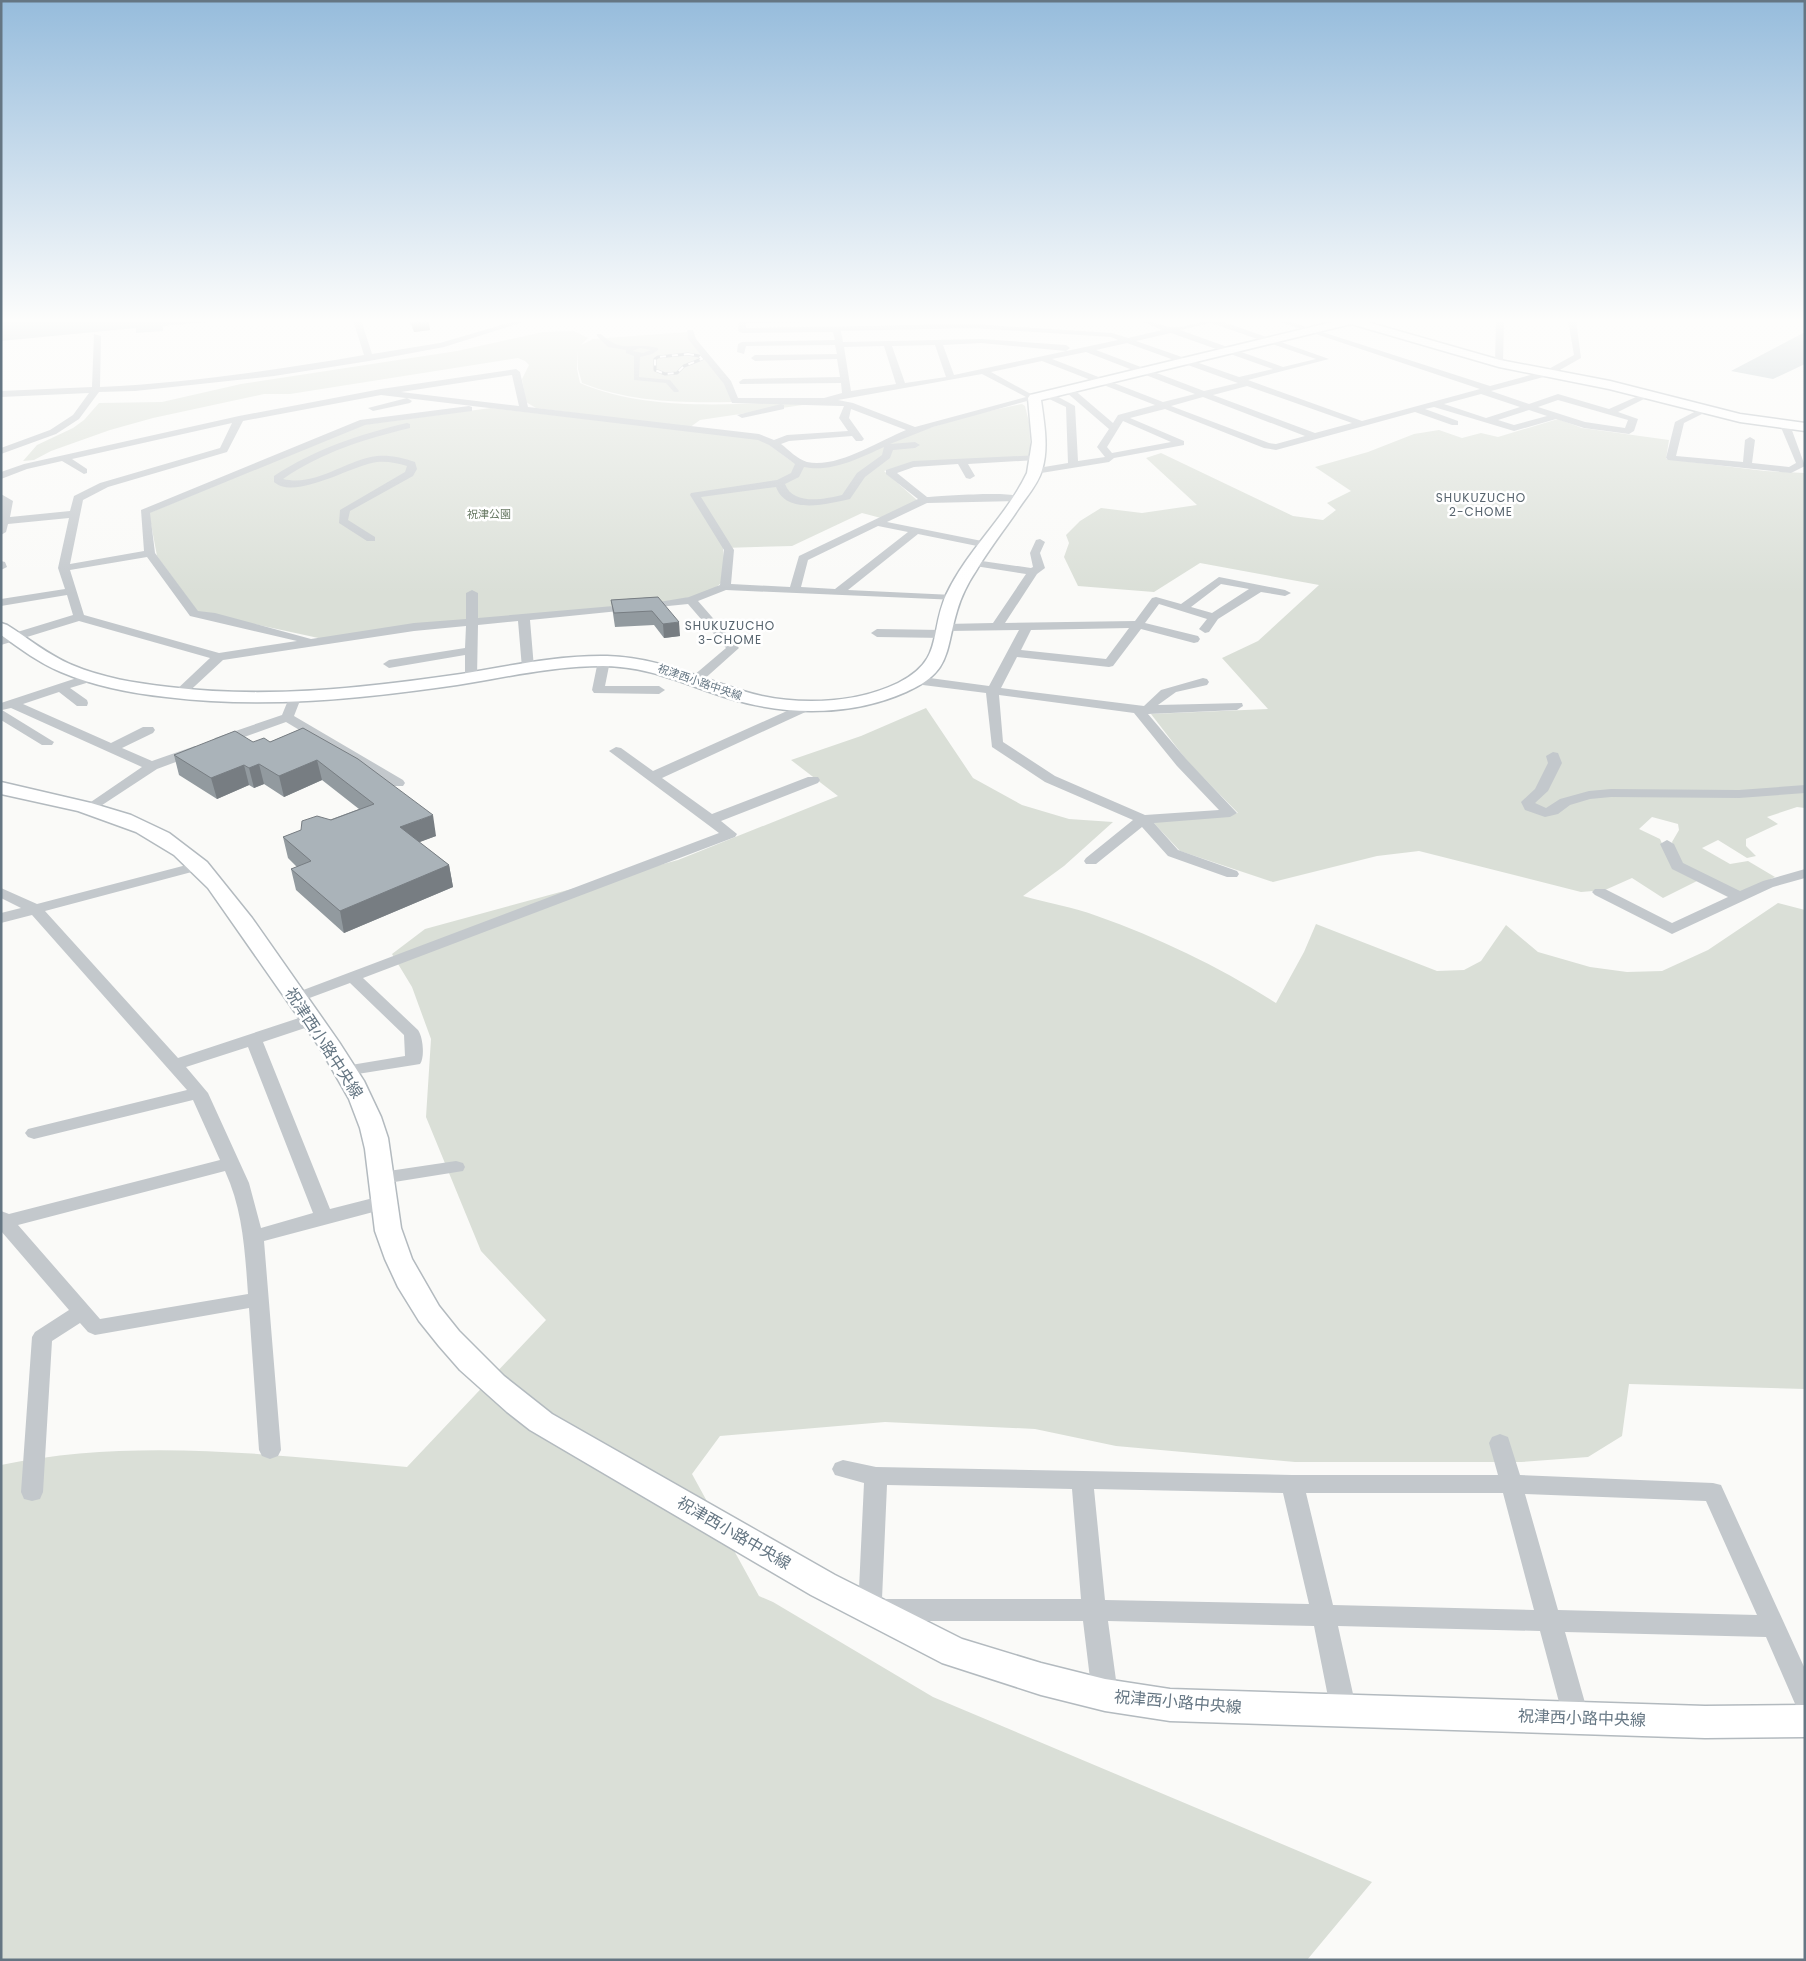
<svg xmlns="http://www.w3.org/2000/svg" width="1806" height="1961" font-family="Poppins,'Noto Sans JP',sans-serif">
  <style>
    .green { fill: #dadfd7 }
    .water { fill: #bbc7cb }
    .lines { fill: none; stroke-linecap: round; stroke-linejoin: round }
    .secondary-casing { stroke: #b3babf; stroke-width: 3 }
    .pedestrian { fill: #c3c8cc; fill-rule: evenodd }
    .minor { fill: #c3c8cc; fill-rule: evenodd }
    .secondary { fill: #fff; fill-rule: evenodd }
    .rail-casing { stroke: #a2aab0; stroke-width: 3 }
    .rail { stroke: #fff; stroke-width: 2; stroke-dasharray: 6; stroke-linecap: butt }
    .wall { fill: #929a9f }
    .shaded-wall { fill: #777d82 }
    .building { fill: #aab3b9; stroke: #777d82 }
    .labels { text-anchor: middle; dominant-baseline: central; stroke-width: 5; stroke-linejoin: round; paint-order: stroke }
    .far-park-label { font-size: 11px; fill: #687a64; stroke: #fff }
    .far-street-label { font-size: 11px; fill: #657683; stroke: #fff }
    .far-neighbourhood-label { font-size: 12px; letter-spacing: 1px; fill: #57646e; stroke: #fff }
    .near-street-label { font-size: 16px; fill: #657683; stroke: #fff }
  </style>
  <rect width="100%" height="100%" fill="#fafaf8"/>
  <g class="green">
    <path d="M574,331L588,338L581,345L593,339L687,332L689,339L725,384L732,402C681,403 630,402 582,383L578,369V350L577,369L580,383C651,413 733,403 808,402L809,404L700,420L689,428L536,408L526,402L522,379L529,365L525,361L518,358L290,394H264L153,418L110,430L51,451L34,460L23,461L37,445L73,428L84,420L99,403L162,402L241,384L457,351L543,332Z"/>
    <path d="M1022,404L1025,406L1029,422L1031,457L915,463L884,471L918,501L881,518L862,513L792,546L723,548C724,558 726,570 723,579C718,596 668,601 653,604L323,639L198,612L157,556L149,513L362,425L491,408L753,438L764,441L791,461L827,467L920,431L971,415Z"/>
    <polygon points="1558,419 1582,428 1669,440 1666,459 1765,471 1805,473 1805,808 1797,807 1767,817 1778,824 1746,839 1746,846 1756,856 1747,858 1718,840 1702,848 1730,864 1748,861 1775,877 1739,894 1682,867 1672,842 1679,830 1678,824 1652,817 1639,829 1660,839 1672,866 1699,880 1663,898 1632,878 1605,890 1581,892 1419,851 1377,856 1273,882 1180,851 1152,821 1238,813 1188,762 1151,714 1268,709 1222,658 1258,641 1319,585 1200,563 1154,592 1078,586 1064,557 1069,543 1066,535 1080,521 1101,508 1142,513 1197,505 1146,458 1161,453 1293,516 1323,520 1336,510 1327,503 1351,491 1315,467 1368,452 1414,434 1439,430 1462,438 1481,433 1498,437"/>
    <path d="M926,708L973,778L1022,805L1069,819L1113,822L1064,866L1023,896C1047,903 1073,907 1097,916C1159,938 1220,967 1276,1003L1304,952L1316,924L1437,971L1464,970L1481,961L1506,925L1538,952L1590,967L1627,972L1662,971L1708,950L1778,903L1805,910V1389L1629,1384L1622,1436L1588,1457L1521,1462H1295L1116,1446L1035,1429L885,1422L720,1436L692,1474L759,1596L773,1602L933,1697L1372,1882L1307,1960H1V1465C134,1437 273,1455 407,1467L546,1320L481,1251L426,1117L431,1039L412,987L392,954L425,929L678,860L838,796L791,760L861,736Z"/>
  </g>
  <g class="water">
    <polygon points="1,320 228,320 163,326 163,331 136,333 136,328 1,341"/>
    <polygon points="1805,332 1805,364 1773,379 1731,371"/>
  </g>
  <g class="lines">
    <g class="secondary-casing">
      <g id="secondary">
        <path d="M1341,320H1360L1500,360L1610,381L1740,414L1805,423V431L1740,422L1609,389L1499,367L1351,324L1041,400C1044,422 1049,448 1042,470C1038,484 1027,496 1019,508C1005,529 989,549 976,571C968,583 961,597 957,611C945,651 952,672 906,692C852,716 788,716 731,699C688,686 650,666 603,666C554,666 506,677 457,685C360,699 264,709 166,697C130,693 94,686 61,672C39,663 21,649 1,635V623L7,625C28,638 48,655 72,665C102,678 136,683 169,687C267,699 364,688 461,674C509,666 558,655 607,656C656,657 697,677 743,691C791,706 852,705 898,683C944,660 929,634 946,595C967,550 1006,517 1027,473L1032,442L1028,398L1030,395Z"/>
        <polygon points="1,782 91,803 131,815 169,833 207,862 252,918 339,1042 364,1081 381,1117 388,1138 401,1228 412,1259 439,1306 459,1331 504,1376 552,1414 835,1575 962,1639 1041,1663 1105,1679 1170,1689 1705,1706 1805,1705 1805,1737 1705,1738 1170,1721 1105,1711 1041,1695 942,1663 811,1595 530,1430 507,1412 460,1370 439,1346 419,1321 398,1287 385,1259 375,1231 365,1149 360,1128 349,1099 320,1048 208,888 174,855 136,832 78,811 1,794"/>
      </g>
    </g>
    <path class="pedestrian" d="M597,334H601C622,354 632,342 658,348V350L652,354L640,357L639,377L670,380L679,391L678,392H674L666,383L634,380V356L626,353V350L608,347L597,336ZM640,348L651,350L643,353L632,351Z"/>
    <g class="minor">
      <path d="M353,320H361L372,354L440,343L519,320H530L444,347L369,361L274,376L135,391L99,392L79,419L56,434L1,454V448L50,430L73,415L89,393L1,397V391L92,387L94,334L101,336L100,387C189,383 277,370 364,355Z"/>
      <path d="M739,320H808L804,322L746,323V328L973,324L1112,333L1128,338L1162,330L1139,320C1151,320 1159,325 1170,327C1182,329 1203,320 1218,320L1329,359L1248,380L1362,421L1480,389L1274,320H1285L1490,386L1545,371L1574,355L1568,320H1576L1581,358L1551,375L1491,391L1529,404L1558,394L1609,409L1645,393L1652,395L1618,412L1638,419L1634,431L1629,434L1584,428L1556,419L1514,431L1434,407L1425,409L1458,421V425H1452L1415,412L1276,450L1264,448L1165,409L1130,418L1184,441V445L1114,458L1109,462L1035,474L1032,473V469L1068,463L1066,407L1045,397V393H1051L1075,406L1078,461L1105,457L1097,447L1109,429L1066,392V388H1072L1113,423L1118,415L1155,405L1042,361L991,372L1038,398L933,427L890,444L915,442L920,445L915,448L893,450L890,458L865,477L850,499C828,504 786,515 776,487L701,497L734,550L731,584L790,587L799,556L918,499L886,474V470L913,461L1040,455L1042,457L1037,460L968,464L975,476L970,479L966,478L958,464L914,467L897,473L927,497C944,496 1015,490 1024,498L1019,501L927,503L887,522L987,542L992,545L987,548L918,534L848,590L953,595L959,598L957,600L726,590L698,601L739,648L701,682H693L691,679L693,676L726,648L688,604L530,620L534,668L528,672L522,668L518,621L478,625L477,677L471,681L465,677V655L389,668L383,664L389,660L465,648L466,626L414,631L223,660L182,698H174L172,695L174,692L210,658L79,621L1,645V637L73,615L67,595L1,606V599L65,589L58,568L69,518L8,524L6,532L1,535V494L13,501L10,517L70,511L74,496L100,483L220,448L232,423L72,459L87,469V473L84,474L62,461L27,469L1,479V472L24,464L239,416L381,389L516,369L520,372L528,407L759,434L774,440L787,435L848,431L839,418L844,406H841L732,403L724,384L688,339L687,330H693L696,339L731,381L738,398H824L842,393L841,383L740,384L739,382L743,379L840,377L837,359L755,361L751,358L755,355L837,354L835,345L746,346L744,354L737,352L738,344L742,342L835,340L833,332L742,333L738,331ZM1211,323L1316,359L1283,367L1180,330ZM973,328L1111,337L1118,340L954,375L943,345L981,343L1066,351L1070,348L1066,345L981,339L843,342L841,331ZM1171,333L1273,369L1239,377L1136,341ZM1127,343L1235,382L1238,383L1204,391L1096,350ZM935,345L946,377L905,383L892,346ZM884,346L896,384L851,391L844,347ZM1086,352L1195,394L1163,402L1052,359ZM982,374L1026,397L915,427L853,403L838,400ZM512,375L519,406L401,392ZM1247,386L1352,423L1315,433L1213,395ZM1481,394L1520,407L1486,418L1444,404ZM381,395L758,440L769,445L795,464L791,473L777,480L691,493L690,495L724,550L720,585L689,597L659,602L478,618V593L472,590L466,593V619L414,623L311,639L215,613L198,611L155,553L150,513L365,425L472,411V407L469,406L360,420L141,510L144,551L70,564L83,500L108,487L227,452L243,421ZM1203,397L1305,436L1276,444L1269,443L1171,406ZM1558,400L1628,420L1625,428L1585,422L1538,407ZM851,409L906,430C879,441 836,469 807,462C797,459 789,450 781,444L789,441L852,436L856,441H862L864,439L849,418ZM1529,410L1547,416L1514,425L1498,420ZM1123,421L1171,442L1112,453L1107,447ZM884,447L882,455L857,473L842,495C825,499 793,506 785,484L799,477L804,467C830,473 860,458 884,447ZM878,526L908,532L835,589L801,587L808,560ZM147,557L190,616L297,641L219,653L84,615L70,570Z"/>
      <polygon points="1496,320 1504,320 1503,363 1499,366 1495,363"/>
      <polygon points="407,398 412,401 410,403 373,411 368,408"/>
      <polygon points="781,404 784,405 784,409 742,418 737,415"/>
      <polygon points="1702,408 1710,410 1684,423 1676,456 1743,462 1745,440 1750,437 1755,440 1752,463 1789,467 1796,463 1780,425 1785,422 1790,425 1805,466 1791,473 1668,460 1666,458 1675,422"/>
      <path d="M407,423L410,424V428C365,439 322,452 283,479C316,487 345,460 377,456C391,455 403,458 415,462L417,469L413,476L350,511L348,520L375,537V541H367L339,523L340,510L405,472L407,466C397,463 387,461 377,462C352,465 295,501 274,482V476C315,449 360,434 407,423Z"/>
      <path d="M1040,539L1045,542L1040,553L1045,568L1037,574L1005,623L1135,621L1152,598L1156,597L1181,604L1219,577L1285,590L1291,593L1285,596L1261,592L1218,619L1209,632L1205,633L1199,629L1207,619L1159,604L1145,623L1198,636L1200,639L1198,642L1194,643L1141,629L1113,666L1109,667L1017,657L1001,688L1144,706L1161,690L1203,678L1207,679L1209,682L1207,685L1176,692L1158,705L1242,703L1243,706L1237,710L1148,714L1187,760L1237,813L1230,817L1154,823L1178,850L1237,871L1239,874L1237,877H1227L1168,856L1142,827L1096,864H1086L1084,861L1086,858L1133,820L1045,782L992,747L986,693L915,684L909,680L915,676L989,686L1019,630L949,631V637L945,638L877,637L871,633L877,629L942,630V625L946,624L993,623L1026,574L975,566L969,563L975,560L1031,568L1033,567L1030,553L1036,540ZM1221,584L1249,589L1212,613L1191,607ZM1129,628L1106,659L1021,650L1031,630ZM999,695L1134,713L1177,766L1219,810L1145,815L1055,776L1003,742Z"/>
      <polygon points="1,561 5,562 7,567 1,570"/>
      <polygon points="604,657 610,661 605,686 659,686 665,690 659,694 594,693 592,690 598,661"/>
      <polygon points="92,673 96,674 98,677 96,680 70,688 87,700 88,703 87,706 77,706 59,692 23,704 111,743 143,727 153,727 155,730 153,733 122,748 152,761 195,746 202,750 200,753 157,769 90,813 83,809 85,806 142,767 11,708 2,710 54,742 52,745 42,745 1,720 1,703"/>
      <polygon points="295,694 301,698 294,716 403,780 405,783 403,786 393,786 286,722 225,744 215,744 213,741 215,738 282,715 289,698"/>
      <path d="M807,702L813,706L812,709L662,778L712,814L808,777H818L820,780L818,783L721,821L737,834L735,837L363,978L418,1030C423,1037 425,1057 420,1064L414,1065L345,1076L339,1075L336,1071L339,1067L405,1056L404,1035L350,983L296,1003L290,1001L288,998L290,995L719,833L609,751L616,747L621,748L653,771Z"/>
      <polygon points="1553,752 1558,753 1562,763 1548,791 1535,803 1546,808 1560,799 1589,791 1611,789 1739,790 1805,785 1805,793 1739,798 1611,797 1590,799 1570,805 1558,814 1545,817 1525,810 1521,802 1535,789 1548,763 1546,756"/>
      <polygon points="1667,840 1674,844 1683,863 1740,891 1763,881 1805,869 1805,878 1773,887 1672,934 1595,895 1592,892 1595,889 1605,889 1672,923 1728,897 1672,869 1660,844"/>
      <path d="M198,862L205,866L203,869L45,911L178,1058L305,1016H317L319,1020L317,1024L263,1042L330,1209L385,1195L392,1197L395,1202L392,1207L264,1241L281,1450L278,1456L270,1459L262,1456L259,1450L249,1308L95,1335L88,1332L80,1323L52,1341L43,1492L40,1499L32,1501L24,1499L21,1492L32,1337L35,1332L69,1310L1,1231V1211L9,1214L220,1160L193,1100L34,1139L28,1137L25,1133L28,1129L187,1090L32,915L1,923V913L21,908L1,898V888L37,904ZM248,1047L313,1213L261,1228L249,1183L208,1093L186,1067ZM225,1171C243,1210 245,1252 248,1294L100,1319L18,1225Z"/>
      <polygon points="456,1161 463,1163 465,1167 463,1171 382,1184 375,1182 373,1178 375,1174 382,1172"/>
      <path d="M1500,1434L1508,1437L1520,1475L1713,1483L1721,1485L1805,1669V1709L1796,1706L1766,1637L1565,1632L1589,1717L1585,1725L1576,1729L1567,1725L1563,1717L1540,1631L1338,1626L1357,1712L1353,1720L1344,1724L1335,1720L1331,1712L1314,1626L1108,1621L1118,1695L1114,1703L1105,1706L1096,1703L1092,1695L1083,1621H870L861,1617L858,1610L864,1483L835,1475L832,1469L835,1463L843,1460L876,1467L1292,1475H1498L1489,1443L1492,1437ZM887,1485L1072,1489L1081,1599H882ZM1094,1489L1283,1493L1309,1604L1105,1600ZM1306,1493H1503L1534,1610L1333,1605ZM1525,1494L1706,1501L1757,1615L1558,1610Z"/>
    </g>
    <use href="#secondary" class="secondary"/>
    <g class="rail-casing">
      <polygon id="rail" points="688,354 699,356 702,359 684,366 677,373 665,374 655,370 655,359 658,357"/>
    </g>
    <use href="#rail" class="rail"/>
  </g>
  <g class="wall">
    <polygon points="409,320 428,320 430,330 414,332"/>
    <polygon points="658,597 680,636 664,638 654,625 615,627 611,600"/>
    <polygon points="303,728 436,836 419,842 449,865 453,887 344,933 296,890 291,869 297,867 288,858 283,837 359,809 322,780 284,797 264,784 254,788 249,785 217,799 179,775 174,755 253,742 270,742"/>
  </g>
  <g class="shaded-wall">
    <polygon points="428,320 430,330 414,332 412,321"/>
    <polygon points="679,622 680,636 664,638 663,624"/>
    <polygon points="317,760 322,780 284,797 279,776"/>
    <polygon points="259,764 264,784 254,788 249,768"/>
    <polygon points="244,765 249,785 217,799 211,778"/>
    <polygon points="433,815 436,836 404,848 400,827"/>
    <polygon points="449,865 453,887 344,933 340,911"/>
  </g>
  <g class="building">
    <polygon points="412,320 428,320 412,321"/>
    <polygon points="658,597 679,622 663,624 652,611 614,613 611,600"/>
    <polygon points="303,728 358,759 433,815 400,827 449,865 340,911 291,869 311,861 283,837 301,830 302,821 317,816 331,820 374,804 317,760 279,776 259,764 249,768 244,765 211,778 174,755 235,731 253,742 264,738 270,742"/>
  </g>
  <linearGradient id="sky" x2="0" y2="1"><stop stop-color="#96bcdc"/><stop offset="0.54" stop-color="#fdfdfc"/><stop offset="1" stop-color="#fdfdfc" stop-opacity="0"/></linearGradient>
  <rect width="1806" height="594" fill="url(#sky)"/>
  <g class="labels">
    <g class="far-park-label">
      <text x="489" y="514">祝津公園</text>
    </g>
    <g class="far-street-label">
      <text transform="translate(700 682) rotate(19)">祝津西小路中央線</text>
    </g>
    <g class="far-neighbourhood-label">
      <text x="1481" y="497">SHUKUZUCHO<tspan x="1481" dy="14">2-CHOME</tspan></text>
      <text x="730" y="625">SHUKUZUCHO<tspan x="730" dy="14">3-CHOME</tspan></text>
    </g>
    <g class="near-street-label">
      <text transform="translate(324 1043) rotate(57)">祝津西小路中央線</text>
      <text transform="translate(734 1533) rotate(30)">祝津西小路中央線</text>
      <text transform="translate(1178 1702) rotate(5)">祝津西小路中央線</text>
      <text transform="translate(1582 1718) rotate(2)">祝津西小路中央線</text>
    </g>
  </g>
  <rect width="1806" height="1961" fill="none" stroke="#657683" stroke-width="5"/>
</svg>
